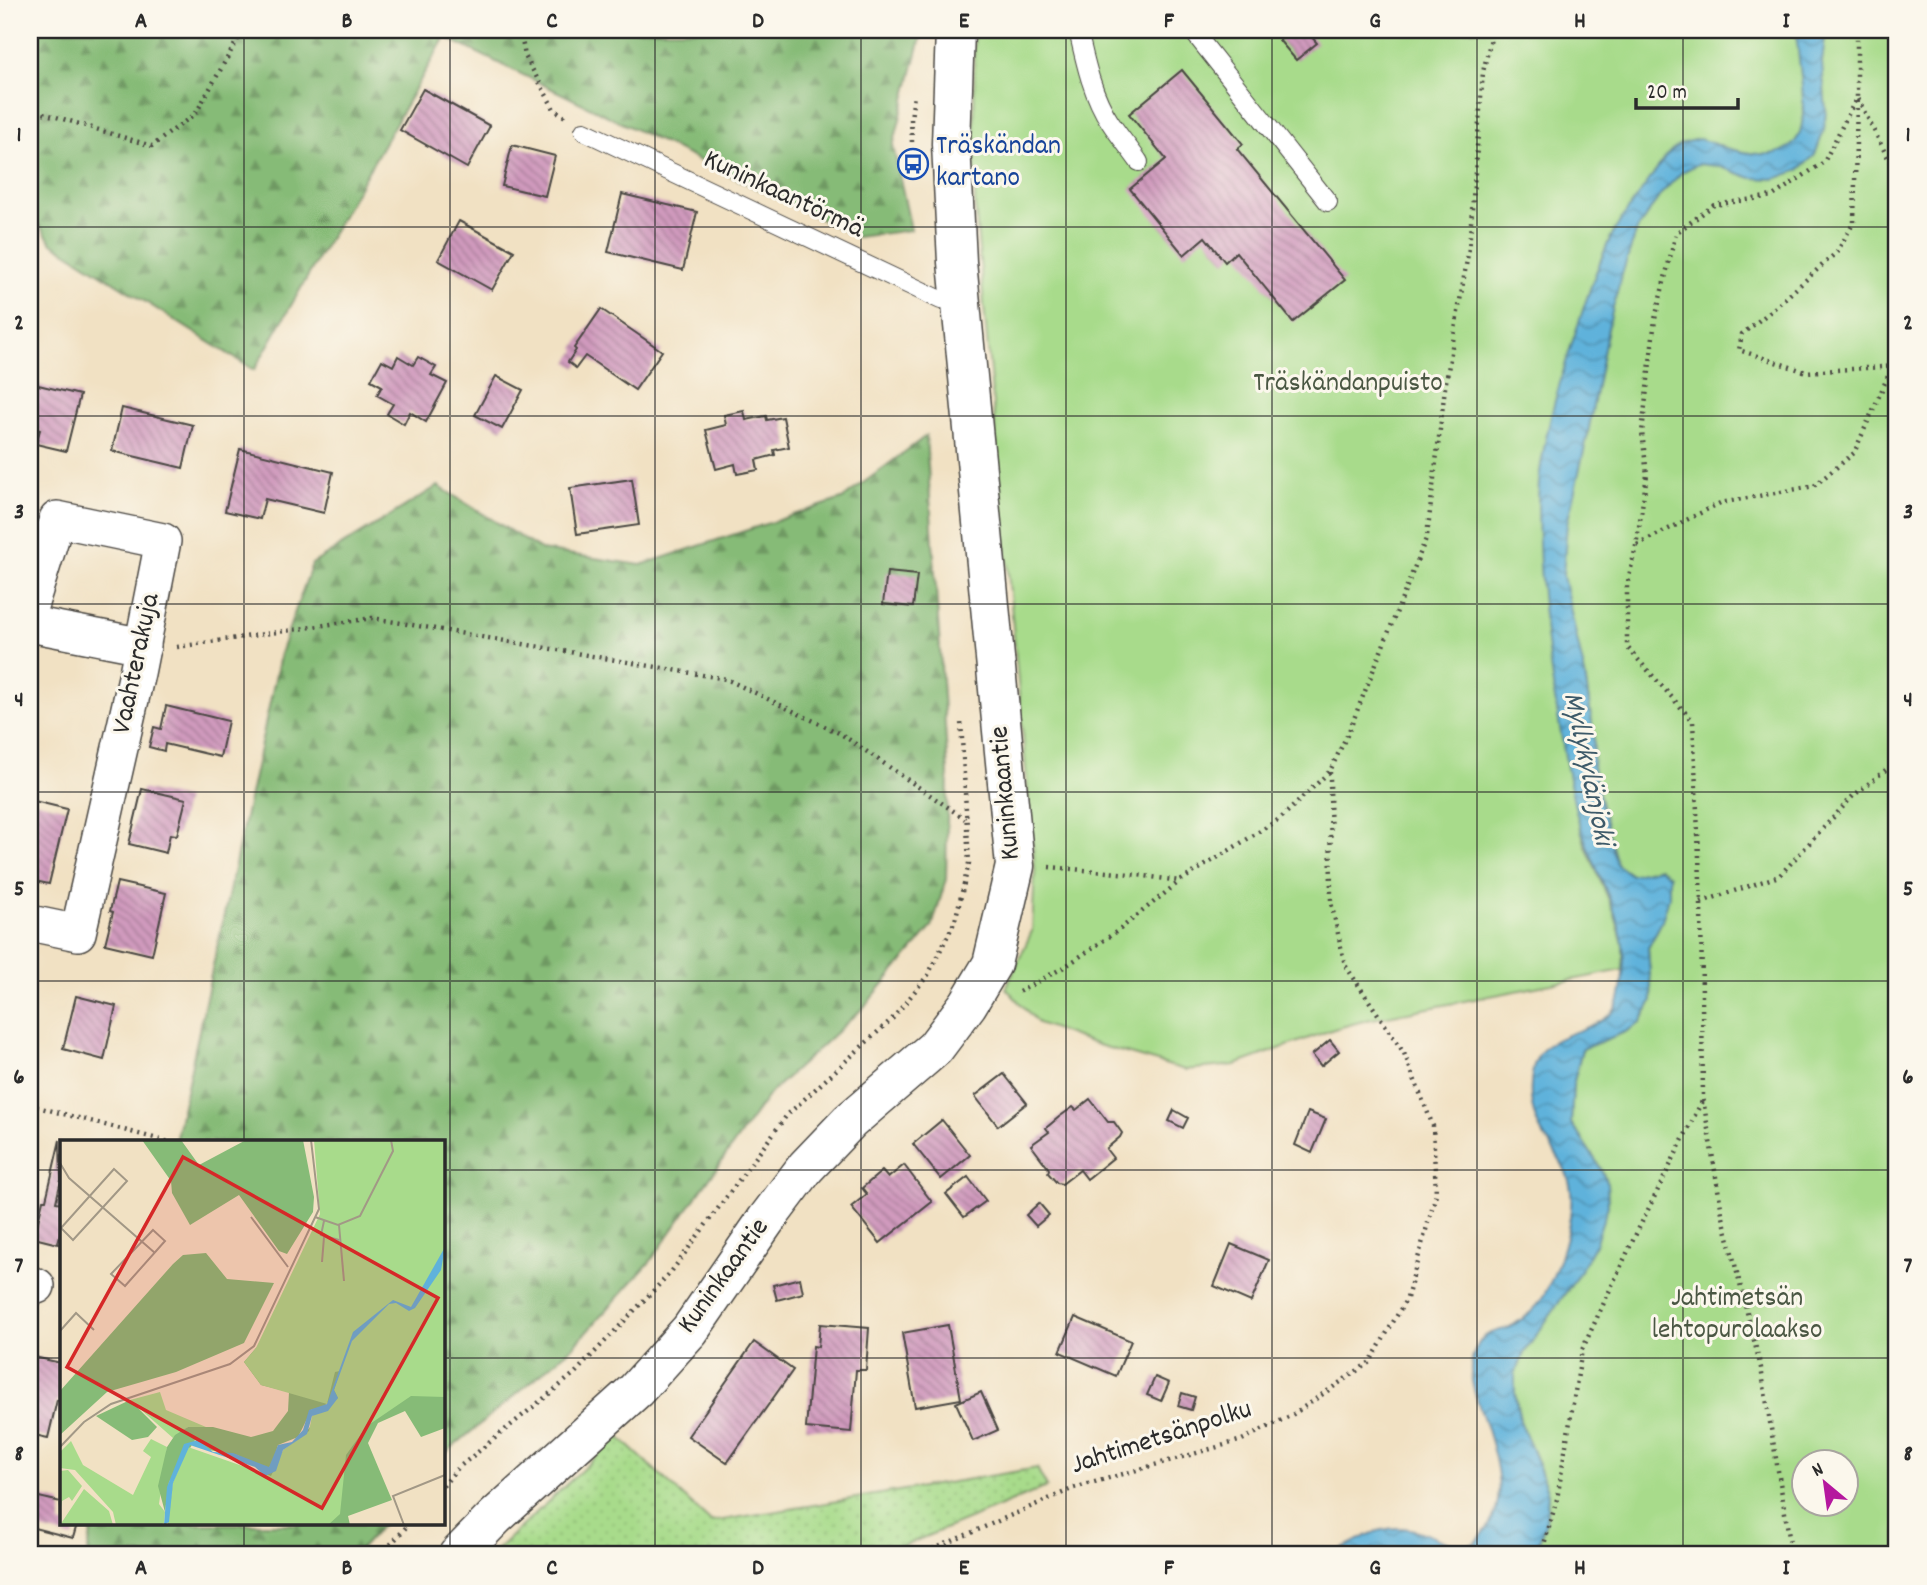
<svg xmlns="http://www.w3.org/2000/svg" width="1927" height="1585" font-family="Dekko,sans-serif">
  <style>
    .grass { fill: url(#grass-dots); stroke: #6a835b; stroke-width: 2 }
    .forest { fill: url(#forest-firs); stroke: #587351; stroke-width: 2 }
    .green { fill: #a8db8b; stroke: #6a835b; stroke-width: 2; fill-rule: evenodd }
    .water { fill: url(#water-waves); stroke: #456e83; stroke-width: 2 }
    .building { fill: url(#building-back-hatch) }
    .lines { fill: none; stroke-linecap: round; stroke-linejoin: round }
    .service-casing { stroke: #494642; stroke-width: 20 }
    .minor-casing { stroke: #494642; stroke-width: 38 }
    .secondary-casing { stroke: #494642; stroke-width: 41 }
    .path { stroke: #494642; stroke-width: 4.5; stroke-dasharray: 2 5; stroke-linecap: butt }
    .service { stroke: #fff; stroke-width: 18 }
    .minor { stroke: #fff; stroke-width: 35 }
    .secondary { stroke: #fff; stroke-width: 38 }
    .grid { fill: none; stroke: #2b2b2b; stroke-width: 2; stroke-opacity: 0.55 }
    .labels { text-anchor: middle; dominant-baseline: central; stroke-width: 6; stroke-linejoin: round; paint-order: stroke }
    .transit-label { font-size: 28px; fill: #164399; stroke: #fbf7ec; text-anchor: start }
    .street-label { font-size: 28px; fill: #2b2b2b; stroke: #fbf7ec }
    .park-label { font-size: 28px; fill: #4a5743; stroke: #fbf7ec }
    .water-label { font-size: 30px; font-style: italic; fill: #3d5a69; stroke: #fbf7ec }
    .inset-road { fill: none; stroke: #a29886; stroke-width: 2 }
    .view { fill: #d62828; fill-opacity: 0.15; stroke: #d62828; stroke-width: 3.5 }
    .inset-edge { fill: none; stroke: #2b2b2b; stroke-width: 3.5 }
    .neatline { fill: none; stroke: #2b2b2b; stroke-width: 2.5 }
    .grid-label { font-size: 23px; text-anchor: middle; font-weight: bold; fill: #2b2b2b }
  </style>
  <defs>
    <pattern id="grass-dots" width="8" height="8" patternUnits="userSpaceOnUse" patternTransform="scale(1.75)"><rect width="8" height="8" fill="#a8db8b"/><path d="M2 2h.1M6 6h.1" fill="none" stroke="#91bc78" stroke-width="1.8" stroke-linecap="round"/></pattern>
    <pattern id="forest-firs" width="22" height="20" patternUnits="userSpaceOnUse" patternTransform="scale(1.75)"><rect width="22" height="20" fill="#86bb77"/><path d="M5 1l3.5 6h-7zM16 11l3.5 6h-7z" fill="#6e9862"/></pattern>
    <pattern id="water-waves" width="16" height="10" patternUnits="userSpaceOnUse" patternTransform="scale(1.75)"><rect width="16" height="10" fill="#5fb2db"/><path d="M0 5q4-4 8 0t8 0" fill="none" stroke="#4f91b2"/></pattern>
    <pattern id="building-back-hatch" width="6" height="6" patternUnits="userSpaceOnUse" patternTransform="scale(1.75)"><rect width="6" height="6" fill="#d09abd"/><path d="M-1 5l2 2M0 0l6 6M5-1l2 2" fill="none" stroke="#a97e9a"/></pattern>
  </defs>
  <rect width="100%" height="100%" fill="#fbf7ec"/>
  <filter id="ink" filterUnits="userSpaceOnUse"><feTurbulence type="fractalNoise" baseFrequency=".0143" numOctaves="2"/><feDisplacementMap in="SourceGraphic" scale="14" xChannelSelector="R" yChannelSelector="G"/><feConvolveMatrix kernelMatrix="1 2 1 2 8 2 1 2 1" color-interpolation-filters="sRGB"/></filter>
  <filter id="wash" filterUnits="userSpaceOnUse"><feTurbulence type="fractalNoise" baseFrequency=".00686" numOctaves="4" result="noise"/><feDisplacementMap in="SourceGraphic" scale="28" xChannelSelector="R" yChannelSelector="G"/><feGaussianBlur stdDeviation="1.57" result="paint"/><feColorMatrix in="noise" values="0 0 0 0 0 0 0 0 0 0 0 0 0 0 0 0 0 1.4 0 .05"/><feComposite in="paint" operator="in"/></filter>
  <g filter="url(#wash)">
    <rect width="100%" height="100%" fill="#f1e1c3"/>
    <polygon class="grass" points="618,1436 711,1522 1037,1468 1047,1487 893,1550 889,1555 491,1555"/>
    <g class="forest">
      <polygon points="30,30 923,30 893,146 911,230 857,237 445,37 254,370 52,243 30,213"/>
      <polygon points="926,436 948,772 946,879 932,927 863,1008 770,1093 649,1263 573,1347 443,1455 443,1142 175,1142 281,651 312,564 438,486 541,550 641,565 842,499"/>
      <polygon points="93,1524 383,1524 355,1555 87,1555"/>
    </g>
    <path class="green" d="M974,30H1897V1555H1534L1546,1521L1548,1494L1539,1466L1520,1421L1515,1393V1374L1524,1353L1577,1276L1608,1206L1607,1183L1600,1167L1571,1123L1573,1085L1582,1049L1625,1032L1640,1023L1652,1001L1648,948L1662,921L1660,868L1631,875L1617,865L1599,795L1593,767L1594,737L1585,675L1552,678L1577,815L1585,844L1614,912L1623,944V970L1367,1020L1334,1029L1235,1065L1185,1070L1098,1045L1038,1023L1006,988L1032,931L1035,870L975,205ZM1804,1462H1846V1504H1804Z"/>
    <path class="water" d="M1796,30H1826L1822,63L1826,111L1824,130L1815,155L1799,170L1775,179L1751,178L1718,166L1698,164L1682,172L1661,194L1637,230L1621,277L1608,328L1587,438L1567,524L1563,576L1585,675L1594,737L1593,767L1599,795L1617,865L1631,875L1659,868L1669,876V897L1662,921L1648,948L1652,1001L1640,1023L1625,1032L1582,1049L1573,1085L1571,1123L1600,1167L1607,1183L1608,1206L1595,1244L1577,1276L1524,1353L1515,1374V1393L1520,1421L1539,1467L1548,1494L1546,1521L1534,1555H1318C1353,1551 1370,1522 1410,1529C1431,1532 1455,1554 1476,1542C1479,1540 1485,1531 1488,1527C1510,1497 1493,1447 1482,1414C1477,1399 1470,1383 1471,1367C1472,1355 1478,1339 1489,1334C1495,1331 1502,1330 1508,1328C1516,1324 1525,1317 1532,1311C1554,1289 1574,1222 1571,1192C1569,1167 1553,1152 1541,1131C1530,1111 1528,1087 1534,1065C1545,1030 1591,1035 1613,1012C1623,1001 1625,959 1623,945C1618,907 1591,863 1580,825C1570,794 1566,760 1560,728C1549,667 1541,605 1539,543C1538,517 1537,490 1541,465C1549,416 1563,369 1579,322C1588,294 1597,266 1610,239C1620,219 1634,201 1648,182C1657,170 1666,152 1679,145C1680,144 1697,139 1698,139C1707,140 1718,146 1726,148C1749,154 1785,162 1798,137C1810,115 1797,56 1796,30Z"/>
    <g id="blocks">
      <g class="building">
        <polygon points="1291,30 1306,30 1317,43 1296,60 1279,40"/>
        <polygon points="1182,70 1243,144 1237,149 1345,280 1293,322 1236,252 1225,262 1205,237 1184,255 1130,189 1166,159 1129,114"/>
        <polygon points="423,89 490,126 467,168 400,130"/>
        <polygon points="512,145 555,156 545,196 502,186"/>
        <polygon points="622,194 697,212 683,270 608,252"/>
        <polygon points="459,221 514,251 492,290 438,260"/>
        <polygon points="601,309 662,351 635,390 585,356 576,368 568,362 576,350 574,348"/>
        <polygon points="398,356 413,365 418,357 436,367 431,375 447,383 426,422 410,412 404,424 387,414 393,404 377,395 382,386 371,380 382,360 393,366"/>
        <polygon points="496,376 523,390 502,429 475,415"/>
        <polygon points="30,383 80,395 66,451 36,444 40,430 30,427"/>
        <polygon points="122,408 193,425 183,468 112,451"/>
        <polygon points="744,411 746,420 766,416 767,420 783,417 789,447 774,450 775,455 756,460 758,470 737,474 735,464 716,469 706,430 726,425 724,415"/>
        <polygon points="240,449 333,472 324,513 265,499 260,519 225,511"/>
        <polygon points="632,479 639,525 577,534 570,488"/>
        <polygon points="887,572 917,575 913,607 883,604"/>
        <polygon points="166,706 228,721 220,757 165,744 164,751 149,747 154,727 161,729"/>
        <polygon points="142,789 186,799 177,835 170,834 166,853 129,844"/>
        <polygon points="30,800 67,809 49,884 30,880"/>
        <polygon points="117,882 166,893 152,955 105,944 113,912 110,911"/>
        <polygon points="76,996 116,1006 104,1060 63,1049"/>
        <polygon points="1330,1040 1339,1051 1321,1066 1312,1055"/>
        <polygon points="1004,1074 1027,1103 998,1126 975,1096"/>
        <polygon points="1090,1099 1108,1122 1114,1122 1122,1133 1120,1137 1106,1149 1113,1158 1087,1179 1080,1170 1062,1184 1057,1183 1048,1173 1049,1169 1031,1145 1049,1132 1046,1128 1059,1117 1073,1107 1076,1110"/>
        <polygon points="1174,1110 1188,1118 1183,1128 1169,1121"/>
        <polygon points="1308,1112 1326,1119 1312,1153 1295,1145"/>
        <polygon points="942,1120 970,1155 941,1179 913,1144"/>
        <polygon points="60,1140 61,1180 56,1202 61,1203 61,1229 58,1244 34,1238 43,1200 46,1200"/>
        <polygon points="904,1165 932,1202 880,1243 851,1207 867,1194 862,1188 882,1171 888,1178"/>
        <polygon points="968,1177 986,1201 964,1217 946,1194"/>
        <polygon points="1039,1203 1049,1215 1036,1226 1026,1215"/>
        <polygon points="1231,1244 1269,1260 1251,1302 1214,1286"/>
        <polygon points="800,1278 803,1293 777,1300 773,1285"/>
        <polygon points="1075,1317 1131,1341 1116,1376 1060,1352"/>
        <polygon points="820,1324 869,1328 866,1370 856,1370 851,1432 806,1428 813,1346 818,1347"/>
        <polygon points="948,1325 961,1399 915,1407 902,1333"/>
        <polygon points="754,1342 793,1370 727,1463 688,1436"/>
        <polygon points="30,1356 61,1363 61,1401 57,1400 48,1438 30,1434"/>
        <polygon points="1155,1377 1169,1383 1161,1401 1147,1395"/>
        <polygon points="981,1392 998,1430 973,1441 956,1403"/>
        <polygon points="1182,1393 1195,1397 1191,1410 1178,1406"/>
        <polygon points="30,1495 61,1502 61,1524 77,1524 73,1538 30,1527"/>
      </g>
    </g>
  </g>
  <g filter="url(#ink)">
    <use href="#blocks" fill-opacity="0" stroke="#494642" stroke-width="2"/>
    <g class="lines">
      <g class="service-casing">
        <g id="service">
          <path d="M1078,30C1085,61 1092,95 1110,122C1119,136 1130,149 1139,162"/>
          <polyline points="1192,30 1328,202"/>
          <polyline points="584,131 941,300 960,302"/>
        </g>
      </g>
      <g class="minor-casing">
        <g id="minor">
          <polyline points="30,606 57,519 163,541 137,673 78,933 30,923"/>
          <polyline points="30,624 143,646"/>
          <polyline points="30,1284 37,1286"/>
        </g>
      </g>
      <g class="secondary-casing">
        <polyline id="secondary" points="458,1555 495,1517 636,1390 690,1330 766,1220 806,1167 850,1121 935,1048 968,1004 992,964 1015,866 957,262 951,144 955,30"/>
      </g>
      <g class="path">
        <polyline points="520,30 525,56 554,109 565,117"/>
        <polyline points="1858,99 1897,176"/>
        <polyline points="1857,101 1854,222 1837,252 1771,311 1742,334 1739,350 1806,372 1897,366"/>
        <polyline points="30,109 152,146 196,113 243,30"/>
        <polyline points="912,142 911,119 914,95"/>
        <polyline points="1637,545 1720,503 1814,486 1854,453 1892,367 1897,335"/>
        <polyline points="177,647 372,618 726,679 841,734 965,819"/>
        <polyline points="1049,867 1130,874 1180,881 1281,818 1330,771 1349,731 1427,536 1445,388 1469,248 1483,72 1493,30"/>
        <polyline points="1701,902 1779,876 1853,796 1897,761"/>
        <polyline points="1019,992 1066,966 1119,930 1180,881"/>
        <polyline points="30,1105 169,1142"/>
        <polyline points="443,1486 458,1468 575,1373 671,1272 787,1115 893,1018 928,975 955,921 969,863 961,721"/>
        <polyline points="381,1555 409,1524"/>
        <polyline points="920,1555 1074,1488 1242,1440 1292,1415 1370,1362 1407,1298 1436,1194 1433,1126 1404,1053 1345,965 1331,902 1330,772"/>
        <polyline points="1541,1555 1557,1499 1582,1350 1634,1238 1702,1101"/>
        <polyline points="1792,1555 1761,1368 1722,1213 1703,1099 1701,902 1693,721 1627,647 1627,586 1636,546 1647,475 1642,432 1655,319 1676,233 1714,205 1773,196 1824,162 1857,97 1857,30"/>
      </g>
      <use href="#service" class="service"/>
      <use href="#minor" class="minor"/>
      <use href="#secondary" class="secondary"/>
    </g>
  </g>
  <path class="grid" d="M244,30V1142M450,30V1555M655,30V1555M861,30V1555M1066,30V1555M1272,30V1555M1477,30V1555M1683,30V1555M30,227H1897M30,416H1897M30,604H1897M30,792H1897M30,981H1897M30,1170H61M443,1170H1897M30,1358H61M443,1358H1897M244,1524V1555"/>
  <defs>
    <g id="bus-ring" transform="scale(1.575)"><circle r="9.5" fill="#fbf7ec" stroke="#1a4fb4" stroke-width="1.5"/><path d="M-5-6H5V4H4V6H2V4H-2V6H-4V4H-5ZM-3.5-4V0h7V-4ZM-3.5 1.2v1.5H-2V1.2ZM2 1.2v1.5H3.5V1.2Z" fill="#1a4fb4"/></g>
  </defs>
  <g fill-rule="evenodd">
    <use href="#bus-ring" x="913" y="164"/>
  </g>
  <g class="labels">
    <g class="transit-label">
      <text x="936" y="148">Träskändan<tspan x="936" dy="32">kartano</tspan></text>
    </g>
    <g class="street-label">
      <text transform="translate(783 196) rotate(25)">Kuninkaantörmä</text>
      <text transform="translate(138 664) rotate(-78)">Vaahterakuja</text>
      <text transform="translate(1007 793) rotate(-95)">Kuninkaantie</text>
      <text transform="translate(725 1277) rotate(-54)">Kuninkaantie</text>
      <text transform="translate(1162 1439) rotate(-18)">Jahtimetsänpolku</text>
    </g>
    <g class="park-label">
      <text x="1348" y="385">Träskändanpuisto</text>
      <text x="1737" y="1300">Jahtimetsän<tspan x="1737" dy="32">lehtopurolaakso</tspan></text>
    </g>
    <g class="water-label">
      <text transform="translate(1586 769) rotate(78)">Myllykylänjoki</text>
    </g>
  </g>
  <g transform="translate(60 1140)">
    <rect width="385" height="385" fill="#f1e1c3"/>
    <path d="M100,252L106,270L153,290L128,287L113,298L70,260ZM91,299L107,307L99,364L105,372L104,383L99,385H56L53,372L15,330L0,328V312L11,301L23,325L73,355L91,317L83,311ZM8,330L22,346L12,361L9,357L2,361L0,374V331ZM24,349L49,371L53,385H0Z" fill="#a8db8b"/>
    <path d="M82,0H121L139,25L186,0H243L254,57L253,72L227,114L219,111L179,55L130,85L112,53L111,41ZM385,83V288L361,297L345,271L318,283L308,303L332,360L288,376L290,385H108L113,343L124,318L202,335L238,301L262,273L269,261L262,269H252L238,297L218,305L212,325L206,329L177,315L149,310L135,300L109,342L105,372L98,346L107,307L115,295L128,287H153L191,297L213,291L228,271L229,252L201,245L184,222L196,208ZM146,113L167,139L214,143L184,203L116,232L47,252L0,295V251L113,124L123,115ZM70,260L97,287L88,297L72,300L36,276Z" fill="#86bb77"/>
    <path d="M254,0H385V257L351,256L307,286L286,315L280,374L268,385H108L113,343L128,307L211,336L223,310L249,291L252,276L278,258L274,250L280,231L275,232L267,264L201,245L184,222L196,208L260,74Z" fill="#a8db8b"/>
    <path d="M385,107L381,130L355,168L349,171L336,163L329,164L292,201L274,250L278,258L268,271L252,276L247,294L223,310L216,331L205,336L195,327L130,305L113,343L109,382L104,385L107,347L124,304L138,300L153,312L173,313L209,327L218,305L232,302L243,290L249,270L267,264L293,192L333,160L351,167Z" fill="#5fb2db"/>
    <path class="inset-road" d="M0,23L9,38L95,113M54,29L67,41L13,100L1,88ZM191,77L228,127M255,77L278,85L300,76L333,11L331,0M264,81L261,95L279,100M279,85L284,141M93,90L105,101L65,146L51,134ZM262,122L264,97M0,191L16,173L34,190M0,307L24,282L51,264L170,224L194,206L259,69L251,0M344,385L333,356L385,335"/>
    <path class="view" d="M123,17L378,158L262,368L7,227Z"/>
    <rect width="385" height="385" class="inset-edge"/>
  </g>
  <rect width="1927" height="1585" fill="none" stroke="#fbf7ec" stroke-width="77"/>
  <g transform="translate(1825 1483) rotate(331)"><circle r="33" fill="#fbf7ec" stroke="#a8a59f" stroke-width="2"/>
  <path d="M0-5L12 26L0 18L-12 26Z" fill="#b5179e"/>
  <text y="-10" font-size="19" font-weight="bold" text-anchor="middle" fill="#2b2b2b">N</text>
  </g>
  <path d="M1636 98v10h102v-10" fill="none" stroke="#2b2b2b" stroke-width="3.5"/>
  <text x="1647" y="98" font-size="21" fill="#2b2b2b" stroke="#fbf7ec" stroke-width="5" paint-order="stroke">20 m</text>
  <rect x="38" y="38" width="1850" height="1508" class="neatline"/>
  <g class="grid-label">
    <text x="141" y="27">A</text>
    <text x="347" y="27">B</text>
    <text x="552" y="27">C</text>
    <text x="758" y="27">D</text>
    <text x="964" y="27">E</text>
    <text x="1169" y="27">F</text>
    <text x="1375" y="27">G</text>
    <text x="1580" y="27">H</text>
    <text x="1786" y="27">I</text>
    <text x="19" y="141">1</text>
    <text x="1908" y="141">1</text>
    <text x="19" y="329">2</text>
    <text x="1908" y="329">2</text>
    <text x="19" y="518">3</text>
    <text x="1908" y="518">3</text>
    <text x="19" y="706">4</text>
    <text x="1908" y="706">4</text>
    <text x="19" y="895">5</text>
    <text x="1908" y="895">5</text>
    <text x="19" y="1083">6</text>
    <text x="1908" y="1083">6</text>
    <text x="19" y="1272">7</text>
    <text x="1908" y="1272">7</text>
    <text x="19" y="1460">8</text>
    <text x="1908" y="1460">8</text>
    <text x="141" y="1574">A</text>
    <text x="347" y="1574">B</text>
    <text x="552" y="1574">C</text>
    <text x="758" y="1574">D</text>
    <text x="964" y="1574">E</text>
    <text x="1169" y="1574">F</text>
    <text x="1375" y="1574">G</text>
    <text x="1580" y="1574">H</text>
    <text x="1786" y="1574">I</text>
  </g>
</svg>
